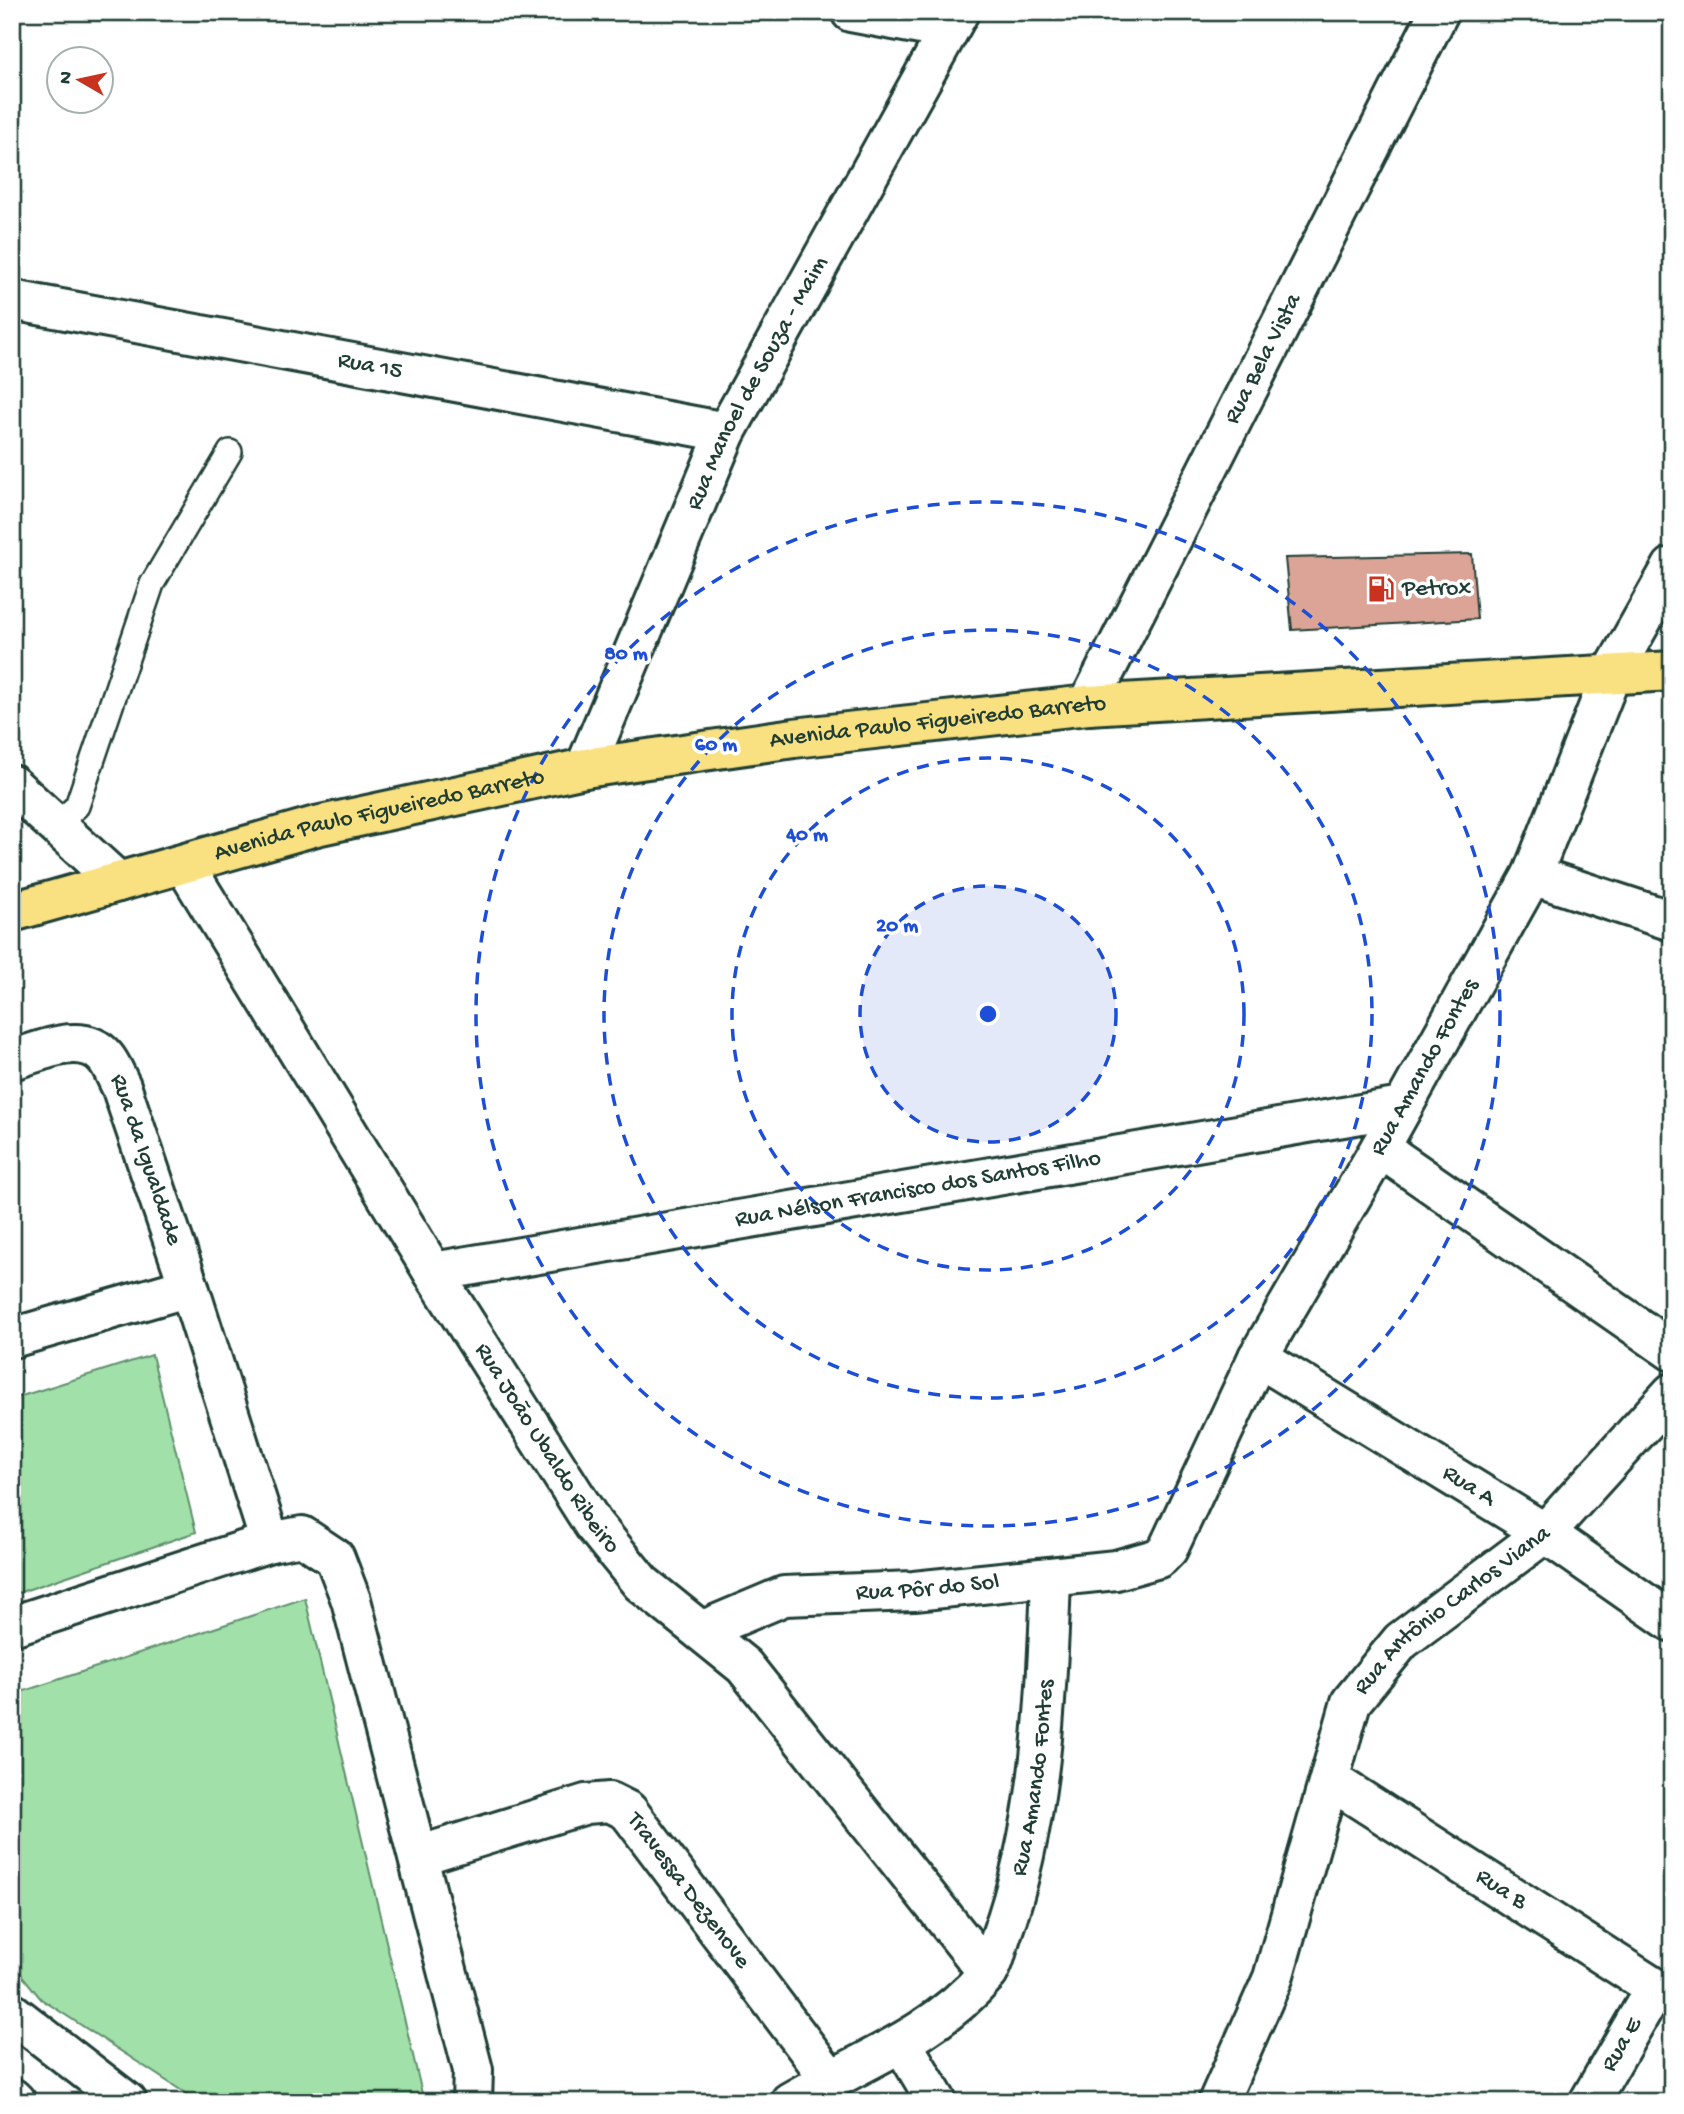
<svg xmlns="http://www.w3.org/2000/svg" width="1684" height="2114" font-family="'Gochi Hand',sans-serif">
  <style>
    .green { fill: #a1e1a9; stroke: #608f6e; stroke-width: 2 }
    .building { fill: #dca497; stroke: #1f3d34; stroke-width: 2 }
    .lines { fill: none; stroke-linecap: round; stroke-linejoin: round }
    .service-casing { stroke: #1f3d34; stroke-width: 28 }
    .minor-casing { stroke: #1f3d34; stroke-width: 44 }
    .secondary-casing { stroke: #1f3d34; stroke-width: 44 }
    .primary-casing { stroke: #1f3d34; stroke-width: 44 }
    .service { stroke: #fff; stroke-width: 23 }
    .minor { stroke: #fff; stroke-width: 38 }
    .secondary { stroke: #fff; stroke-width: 38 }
    .primary { stroke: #f9e181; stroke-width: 38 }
    .ring { fill: none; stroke: #1d4ed8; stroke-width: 3.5; stroke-dasharray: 12 9 }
    .labels { text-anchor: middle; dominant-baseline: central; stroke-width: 7; stroke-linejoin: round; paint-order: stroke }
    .street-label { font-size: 24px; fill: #1f3d34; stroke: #fff }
    .poi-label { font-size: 24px; fill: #1f3d34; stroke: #fff; text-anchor: start }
    .centre { fill: #1d4ed8; stroke: #fff; stroke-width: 3.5 }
    .ring-label { font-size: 21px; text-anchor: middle; font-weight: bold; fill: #1d4ed8; stroke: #fff; stroke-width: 7; stroke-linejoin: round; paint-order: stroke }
  </style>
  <rect width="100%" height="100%" fill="#fff"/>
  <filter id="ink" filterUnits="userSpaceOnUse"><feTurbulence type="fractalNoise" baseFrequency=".0143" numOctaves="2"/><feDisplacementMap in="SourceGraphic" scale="14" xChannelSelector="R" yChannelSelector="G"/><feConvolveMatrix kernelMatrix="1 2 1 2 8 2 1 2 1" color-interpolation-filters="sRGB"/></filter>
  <g filter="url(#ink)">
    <g class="green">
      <polygon points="152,1355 196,1532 12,1595 12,1399"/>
      <polygon points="305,1598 424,2102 199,2102 41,1999 12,1963 12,1695"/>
    </g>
    <polygon class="building" points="1472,554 1477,619 1292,630 1285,558"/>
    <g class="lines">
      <g class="service-casing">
        <polyline id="service" points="56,825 77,806 152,584 230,452"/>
      </g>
      <g class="minor-casing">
        <g id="minor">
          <polyline points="851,12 948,30"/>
          <path id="s1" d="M12,300L726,432"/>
          <path id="s2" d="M1088,705L1439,12"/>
          <path id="s3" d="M585,768L726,432L959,12"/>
          <polyline points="12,785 118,882"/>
          <path id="s4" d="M184,864L433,1272L593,1524L641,1583L744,1666L988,1973"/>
          <polyline points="1532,875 1672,921"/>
          <path id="s5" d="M12,1060C39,1052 83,1030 105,1057C112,1065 116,1077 121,1086L189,1287L270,1542"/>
          <polyline points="1380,1148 1672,1351"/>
          <path id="s6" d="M433,1272L1402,1107"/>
          <polyline points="12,1338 189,1287"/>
          <path id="s7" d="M1258,1357L1545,1533L1672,1622"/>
          <polyline points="12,1626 270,1542 302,1536 335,1558 351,1600 473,2070 472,2102"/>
          <path id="s8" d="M701,1631L784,1596L914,1591L1116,1570L1159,1558L1168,1549L1258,1357L1380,1148L1532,875L1611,675L1672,567"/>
          <path id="s9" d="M1330,1780L1672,1999"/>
          <path id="s10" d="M418,1856L586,1804L610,1802L628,1811L831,2080"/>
          <polyline points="12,2013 127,2102"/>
          <polyline points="903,2045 937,2102"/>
          <path id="s11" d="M790,2102C858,2062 933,2037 986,1975C994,1966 997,1948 1001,1936C1042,1822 1047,1697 1051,1578"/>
          <path id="s12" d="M1218,2102L1273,1978L1351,1702L1401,1641L1545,1533L1672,1393"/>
          <path id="s13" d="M1589,2102L1655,1988"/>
        </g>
      </g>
      <g class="secondary-casing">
        <polyline id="secondary" points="12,2098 16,2102"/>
      </g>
      <g class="primary-casing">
        <g id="primary">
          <path id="s14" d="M12,912L316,826L585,768L794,738L1088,705L1672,671"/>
        </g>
      </g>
      <use href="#service" class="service"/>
      <use href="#minor" class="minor"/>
      <use href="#secondary" class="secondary"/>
      <use href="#primary" class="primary"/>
    </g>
  </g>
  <circle cx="988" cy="1014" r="128" fill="#1d4ed8" fill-opacity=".12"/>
  <g class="ring">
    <circle cx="988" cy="1014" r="128"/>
    <circle cx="988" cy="1014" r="256"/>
    <circle cx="988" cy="1014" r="384"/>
    <circle cx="988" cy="1014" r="512"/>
  </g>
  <defs>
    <g id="fuel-bare" transform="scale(2.1)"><path d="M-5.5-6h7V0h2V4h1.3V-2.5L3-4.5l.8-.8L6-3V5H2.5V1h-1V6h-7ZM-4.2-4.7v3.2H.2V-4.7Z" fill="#c8321e" stroke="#fff" stroke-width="2.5" paint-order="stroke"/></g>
  </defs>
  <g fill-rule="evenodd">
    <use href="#fuel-bare" x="1381" y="589"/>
  </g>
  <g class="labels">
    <g class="street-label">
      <text stroke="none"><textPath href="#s2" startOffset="388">Rua Bela Vista</textPath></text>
      <text stroke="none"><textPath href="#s1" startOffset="364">Rua 15</textPath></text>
      <text stroke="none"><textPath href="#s3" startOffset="422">Rua Manoel de Souza - Maim</textPath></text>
      <text stroke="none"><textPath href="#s14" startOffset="947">Avenida Paulo Figueiredo Barreto</textPath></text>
      <text stroke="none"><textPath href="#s14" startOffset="380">Avenida Paulo Figueiredo Barreto</textPath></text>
      <text stroke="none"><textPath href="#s8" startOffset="1027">Rua Amando Fontes</textPath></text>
      <text stroke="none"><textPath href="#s5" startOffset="210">Rua da Igualdade</textPath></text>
      <text stroke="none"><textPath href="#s6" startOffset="492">Rua Nélson Francisco dos Santos Filho</textPath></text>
      <text stroke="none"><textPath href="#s4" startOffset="688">Rua João Ubaldo Ribeiro</textPath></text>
      <text stroke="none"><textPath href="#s7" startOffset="247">Rua A</textPath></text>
      <text stroke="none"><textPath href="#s8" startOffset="234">Rua Pôr do Sol</textPath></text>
      <text stroke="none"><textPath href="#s12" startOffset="560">Rua Antônio Carlos Viana</textPath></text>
      <text stroke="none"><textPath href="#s11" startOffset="439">Rua Amando Fontes</textPath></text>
      <text stroke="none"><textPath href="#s9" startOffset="203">Rua B</textPath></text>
      <text stroke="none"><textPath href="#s10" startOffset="320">Travessa Dezenove</textPath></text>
      <text stroke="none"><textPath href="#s13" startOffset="66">Rua E</textPath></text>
    </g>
    <g class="poi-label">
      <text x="1402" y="589">Petrox</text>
    </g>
  </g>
  <circle cx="988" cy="1014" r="10" class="centre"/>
  <g class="ring-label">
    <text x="626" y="659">80 m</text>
    <text x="716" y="750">60 m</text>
    <text x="807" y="840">40 m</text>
    <text x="897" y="931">20 m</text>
  </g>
  <rect width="1684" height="2114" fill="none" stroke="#fff" stroke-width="42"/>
  <rect x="21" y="21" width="1642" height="2072" fill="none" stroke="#1f3d34" stroke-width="2.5" filter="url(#ink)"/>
  <g transform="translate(80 80) rotate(279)"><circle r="33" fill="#ffffff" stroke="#a5b1ae" stroke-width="2"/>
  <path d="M0-5L12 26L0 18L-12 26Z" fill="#c8321e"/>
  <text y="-10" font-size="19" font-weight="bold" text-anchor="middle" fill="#1f3d34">N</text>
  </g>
</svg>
